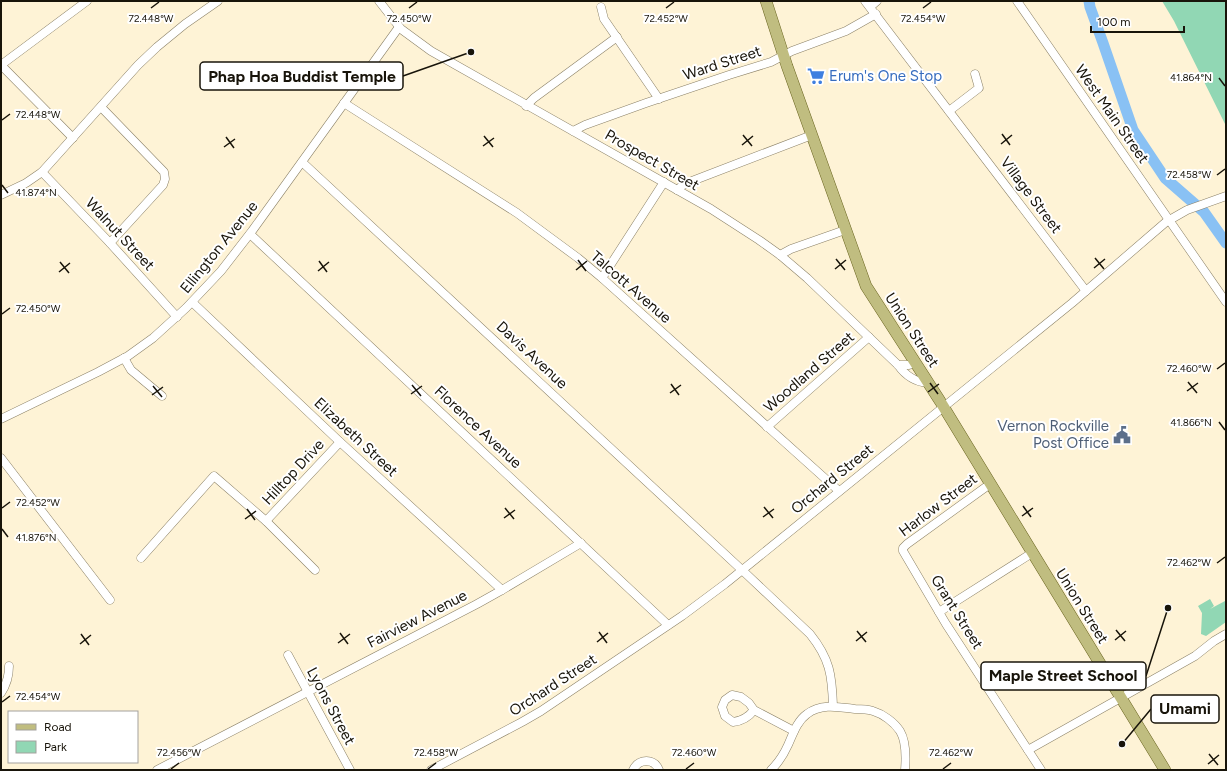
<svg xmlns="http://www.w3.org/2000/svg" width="1227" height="771" font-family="Figtree,sans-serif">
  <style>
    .green { fill: #91d7b4 }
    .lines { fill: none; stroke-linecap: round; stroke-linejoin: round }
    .river { stroke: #89c1f4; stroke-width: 11 }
    .minor-casing { stroke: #8b8167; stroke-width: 9 }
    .major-casing { stroke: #6a6520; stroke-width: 12 }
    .minor { stroke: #fff; stroke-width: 8 }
    .major { stroke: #c0bd80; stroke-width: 11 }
    .ticks { fill: none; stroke: #18140a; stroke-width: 1.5 }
    .labels { text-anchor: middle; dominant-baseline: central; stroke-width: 4; stroke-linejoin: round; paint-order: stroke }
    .street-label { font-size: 15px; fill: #18140a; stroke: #fff }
    .shop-label { font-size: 15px; fill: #366cbe; stroke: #fff; text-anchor: start }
    .service-label { font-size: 15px; fill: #4e5e75; stroke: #fff; text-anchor: end }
    .ticks-label { font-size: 10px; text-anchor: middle; fill: #18140a; stroke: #fff; stroke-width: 4; stroke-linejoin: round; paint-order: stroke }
    .leader { fill: none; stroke: #18140a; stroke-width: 1.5 }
    .callout-dot { fill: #18140a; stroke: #fff; stroke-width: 1.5 }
    .callout { fill: #fff; stroke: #18140a; stroke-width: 1.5 }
    .callout-label { font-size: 16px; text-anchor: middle; font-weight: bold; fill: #18140a }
  </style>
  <rect width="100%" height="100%" fill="#fef3d6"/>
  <g class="green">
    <polygon points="1162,1 1226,1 1226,126 1174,21"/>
    <polygon points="1210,599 1214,606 1210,609 1225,601 1226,622 1206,636 1201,634 1202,613 1198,606"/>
  </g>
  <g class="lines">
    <polyline class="river" points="1089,1 1090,7 1103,43 1133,130 1165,178 1204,212 1226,243"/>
    <g class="minor-casing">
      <g id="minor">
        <path d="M379,1L401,29L431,51L711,209L759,240L780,255L807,278L898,365C905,375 915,382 928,383"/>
        <polyline points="865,1 1086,291"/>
        <polyline points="1017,1 1226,302"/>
        <polyline points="601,7 604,19 659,99"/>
        <polyline points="870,7 877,1"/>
        <polyline points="1,65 87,1"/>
        <polyline points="1,65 73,138"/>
        <polyline points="344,103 517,213 578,258 602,278 839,491"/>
        <polyline points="526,106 534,98 617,37"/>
        <polyline points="101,107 164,172 165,179 163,185 110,243"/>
        <polyline points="949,111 979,88 975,74"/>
        <polyline points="573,131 585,125 646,103 729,75 771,62 792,51 846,31 876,14"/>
        <path d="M302,162L742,570L810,634C830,659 832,675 833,706"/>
        <polyline points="42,172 110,243 177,317"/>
        <polyline points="677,190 683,185 692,181 812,135"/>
        <polyline points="1,195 26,183 42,172 138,65 157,47 185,24 218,1"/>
        <polyline points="250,234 668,625"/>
        <polyline points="780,255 791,249 845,230"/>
        <polyline points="602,278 664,182"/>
        <polyline points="192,302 340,442 502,590"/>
        <polyline points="124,358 131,370 162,396"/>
        <polyline points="898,365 909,365 916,363"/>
        <polyline points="1,419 98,372 128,356 153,338 186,308 221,271 252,231 399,27"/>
        <polyline points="767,427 869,337"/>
        <polyline points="1,458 110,600"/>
        <polyline points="990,484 907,544 903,548 903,551 946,624 1041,770"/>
        <polyline points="266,521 340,442"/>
        <polyline points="141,558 214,476 266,521 315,570"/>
        <polyline points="939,612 1032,553"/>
        <polyline points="288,655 350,770"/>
        <path d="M1,693C7,684 9,677 9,666"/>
        <path d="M754,710C748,718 742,721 733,722L725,716L722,707L725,700L732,695L741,697L749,703L754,710L794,731"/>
        <polyline points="1028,750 1195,656 1214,641 1226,634"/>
        <polyline points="157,770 477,604 502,590 581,543"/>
        <polyline points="431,770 522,722 541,711 682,616 725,584 1072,303 1166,222 1187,210 1226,196"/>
        <path d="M633,770C639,758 654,758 659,770"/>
        <path d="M771,770C778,763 784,754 788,745C793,734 797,721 807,714C821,703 839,707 855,709C861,709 867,709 873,711C883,714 894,722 900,731C906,741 906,758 905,770"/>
      </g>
    </g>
    <g class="major-casing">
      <polyline id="major" points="766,1 787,66 866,286 940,401 1165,770"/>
    </g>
    <use href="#minor" class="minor"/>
    <use href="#major" class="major"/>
  </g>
  <path class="ticks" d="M151,8L159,2M409,8L417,2M666,8L674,2M923,8L931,2M1219,78L1225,86M2,120L10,114M1002,134L1010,145M743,135L752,146M484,136L493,147M226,137L234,148M1001,144L1012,135M742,145L753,136M483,146L494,138M224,147L235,139M1217,175L1225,169M2,185L8,193M1095,258L1104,269M836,259L845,270M578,260L586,271M319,261L327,272M60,262L69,273M1094,268L1105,259M835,269L846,260M576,270L587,261M318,271L329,262M59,272L70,263M2,314L10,308M1217,369L1225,363M1188,382L1197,393M930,383L938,394M671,384L679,395M412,385L421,396M153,386L162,397M1187,391L1198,383M928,392L939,384M670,393L681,385M411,394L422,386M152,395L163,387M1219,422L1225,430M1023,506L1031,517M764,507L773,518M2,508L10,502M505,508L514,519M247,509L255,520M1022,516L1033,508M763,517L774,509M504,518L515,510M245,519L256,511M2,529L8,537M1217,563L1225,557M1116,630L1125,641M857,631L866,642M599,632L607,643M340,633L348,644M81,634L89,645M1115,640L1126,631M856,641L867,632M597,642L608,633M338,643L350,634M80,644L91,635M2,702L10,696M1209,754L1218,765M1208,764L1219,755M171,769L179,763M428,769L436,763M686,769L694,763M943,769L951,763"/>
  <defs>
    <g id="supermarket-bare" transform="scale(1.38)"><path d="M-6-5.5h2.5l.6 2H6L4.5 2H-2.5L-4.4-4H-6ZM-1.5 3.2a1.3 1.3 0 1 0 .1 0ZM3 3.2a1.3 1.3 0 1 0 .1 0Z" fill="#3f7fe0" stroke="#fff" stroke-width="2.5" paint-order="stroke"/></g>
    <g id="civic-bare" transform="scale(1.38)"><path d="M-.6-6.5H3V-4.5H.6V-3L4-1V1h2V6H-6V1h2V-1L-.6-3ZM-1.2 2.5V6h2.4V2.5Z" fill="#5c6f8a" stroke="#fff" stroke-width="2.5" paint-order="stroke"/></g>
  </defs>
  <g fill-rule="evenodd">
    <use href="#supermarket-bare" x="816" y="76"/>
    <use href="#civic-bare" x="1122" y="435"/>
  </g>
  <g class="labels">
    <g class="street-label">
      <text transform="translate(722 63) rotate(-18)">Ward Street</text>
      <text transform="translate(1112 114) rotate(55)">West Main Street</text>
      <text transform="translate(652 160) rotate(30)">Prospect Street</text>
      <text transform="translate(1031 195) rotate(53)">Village Street</text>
      <text transform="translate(120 234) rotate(47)">Walnut Street</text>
      <text transform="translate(219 247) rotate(-51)">Ellington Avenue</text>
      <text transform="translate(631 287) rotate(41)">Talcott Avenue</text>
      <text transform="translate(912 330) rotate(57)">Union Street</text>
      <text transform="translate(532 355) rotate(43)">Davis Avenue</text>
      <text transform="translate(809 372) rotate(-41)">Woodland Street</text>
      <text transform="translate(478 427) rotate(43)">Florence Avenue</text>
      <text transform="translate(356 437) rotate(43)">Elizabeth Street</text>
      <text transform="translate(293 472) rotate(-47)">Hilltop Drive</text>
      <text transform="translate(832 479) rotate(-39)">Orchard Street</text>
      <text transform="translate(938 505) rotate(-37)">Harlow Street</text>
      <text transform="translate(1082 606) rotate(58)">Union Street</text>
      <text transform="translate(957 612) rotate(58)">Grant Street</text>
      <text transform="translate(417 619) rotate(-27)">Fairview Avenue</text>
      <text transform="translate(553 685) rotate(-33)">Orchard Street</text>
      <text transform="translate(331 706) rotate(62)">Lyons Street</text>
    </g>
    <g class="shop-label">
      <text x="829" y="76">Erum's One Stop</text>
    </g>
    <g class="service-label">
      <text x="1109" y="426">Vernon Rockville<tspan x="1109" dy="17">Post Office</tspan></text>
    </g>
  </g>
  <g class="ticks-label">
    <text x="151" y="22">72.448°W</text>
    <text x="409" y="22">72.450°W</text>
    <text x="666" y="22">72.452°W</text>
    <text x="923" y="22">72.454°W</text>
    <text x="1191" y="81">41.864°N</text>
    <text x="38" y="118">72.448°W</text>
    <text x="1189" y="178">72.458°W</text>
    <text x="36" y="196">41.874°N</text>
    <text x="38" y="312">72.450°W</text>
    <text x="1189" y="372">72.460°W</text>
    <text x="1191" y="426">41.866°N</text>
    <text x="38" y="506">72.452°W</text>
    <text x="36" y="541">41.876°N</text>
    <text x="1189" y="566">72.462°W</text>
    <text x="38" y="700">72.454°W</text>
    <text x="179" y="756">72.456°W</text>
    <text x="436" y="756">72.458°W</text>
    <text x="694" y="756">72.460°W</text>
    <text x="951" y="756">72.462°W</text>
  </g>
  <path class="leader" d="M471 52L403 76M1168 608L1146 676M1122 744L1151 709"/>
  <g class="callout-dot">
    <circle cx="471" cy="52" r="4"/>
    <circle cx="1168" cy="608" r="4"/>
    <circle cx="1122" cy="744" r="4"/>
  </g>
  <g class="callout">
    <rect x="200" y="62" width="203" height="28" rx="4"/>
    <rect x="981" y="662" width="165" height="28" rx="4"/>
    <rect x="1151" y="695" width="68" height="28" rx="4"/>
  </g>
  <g class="callout-label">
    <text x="302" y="82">Phap Hoa Buddist Temple</text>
    <text x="1063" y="681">Maple Street School</text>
    <text x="1185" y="714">Umami</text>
  </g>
  <rect width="1227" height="771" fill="none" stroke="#18140a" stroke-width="4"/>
  <rect x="8" y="711" width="130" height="52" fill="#ffffff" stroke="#a3a19d"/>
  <rect x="16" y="724" width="20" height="6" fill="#c0bd80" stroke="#a3a19d"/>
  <text x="44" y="731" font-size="12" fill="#18140a">Road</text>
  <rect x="16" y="741" width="20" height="12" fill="#91d7b4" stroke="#a3a19d"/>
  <text x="44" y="751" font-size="12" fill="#18140a">Park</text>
  <path d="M1091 26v6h93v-6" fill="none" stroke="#18140a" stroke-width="2"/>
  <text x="1097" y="26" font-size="12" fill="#18140a" stroke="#ffffff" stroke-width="3" paint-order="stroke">100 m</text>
</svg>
